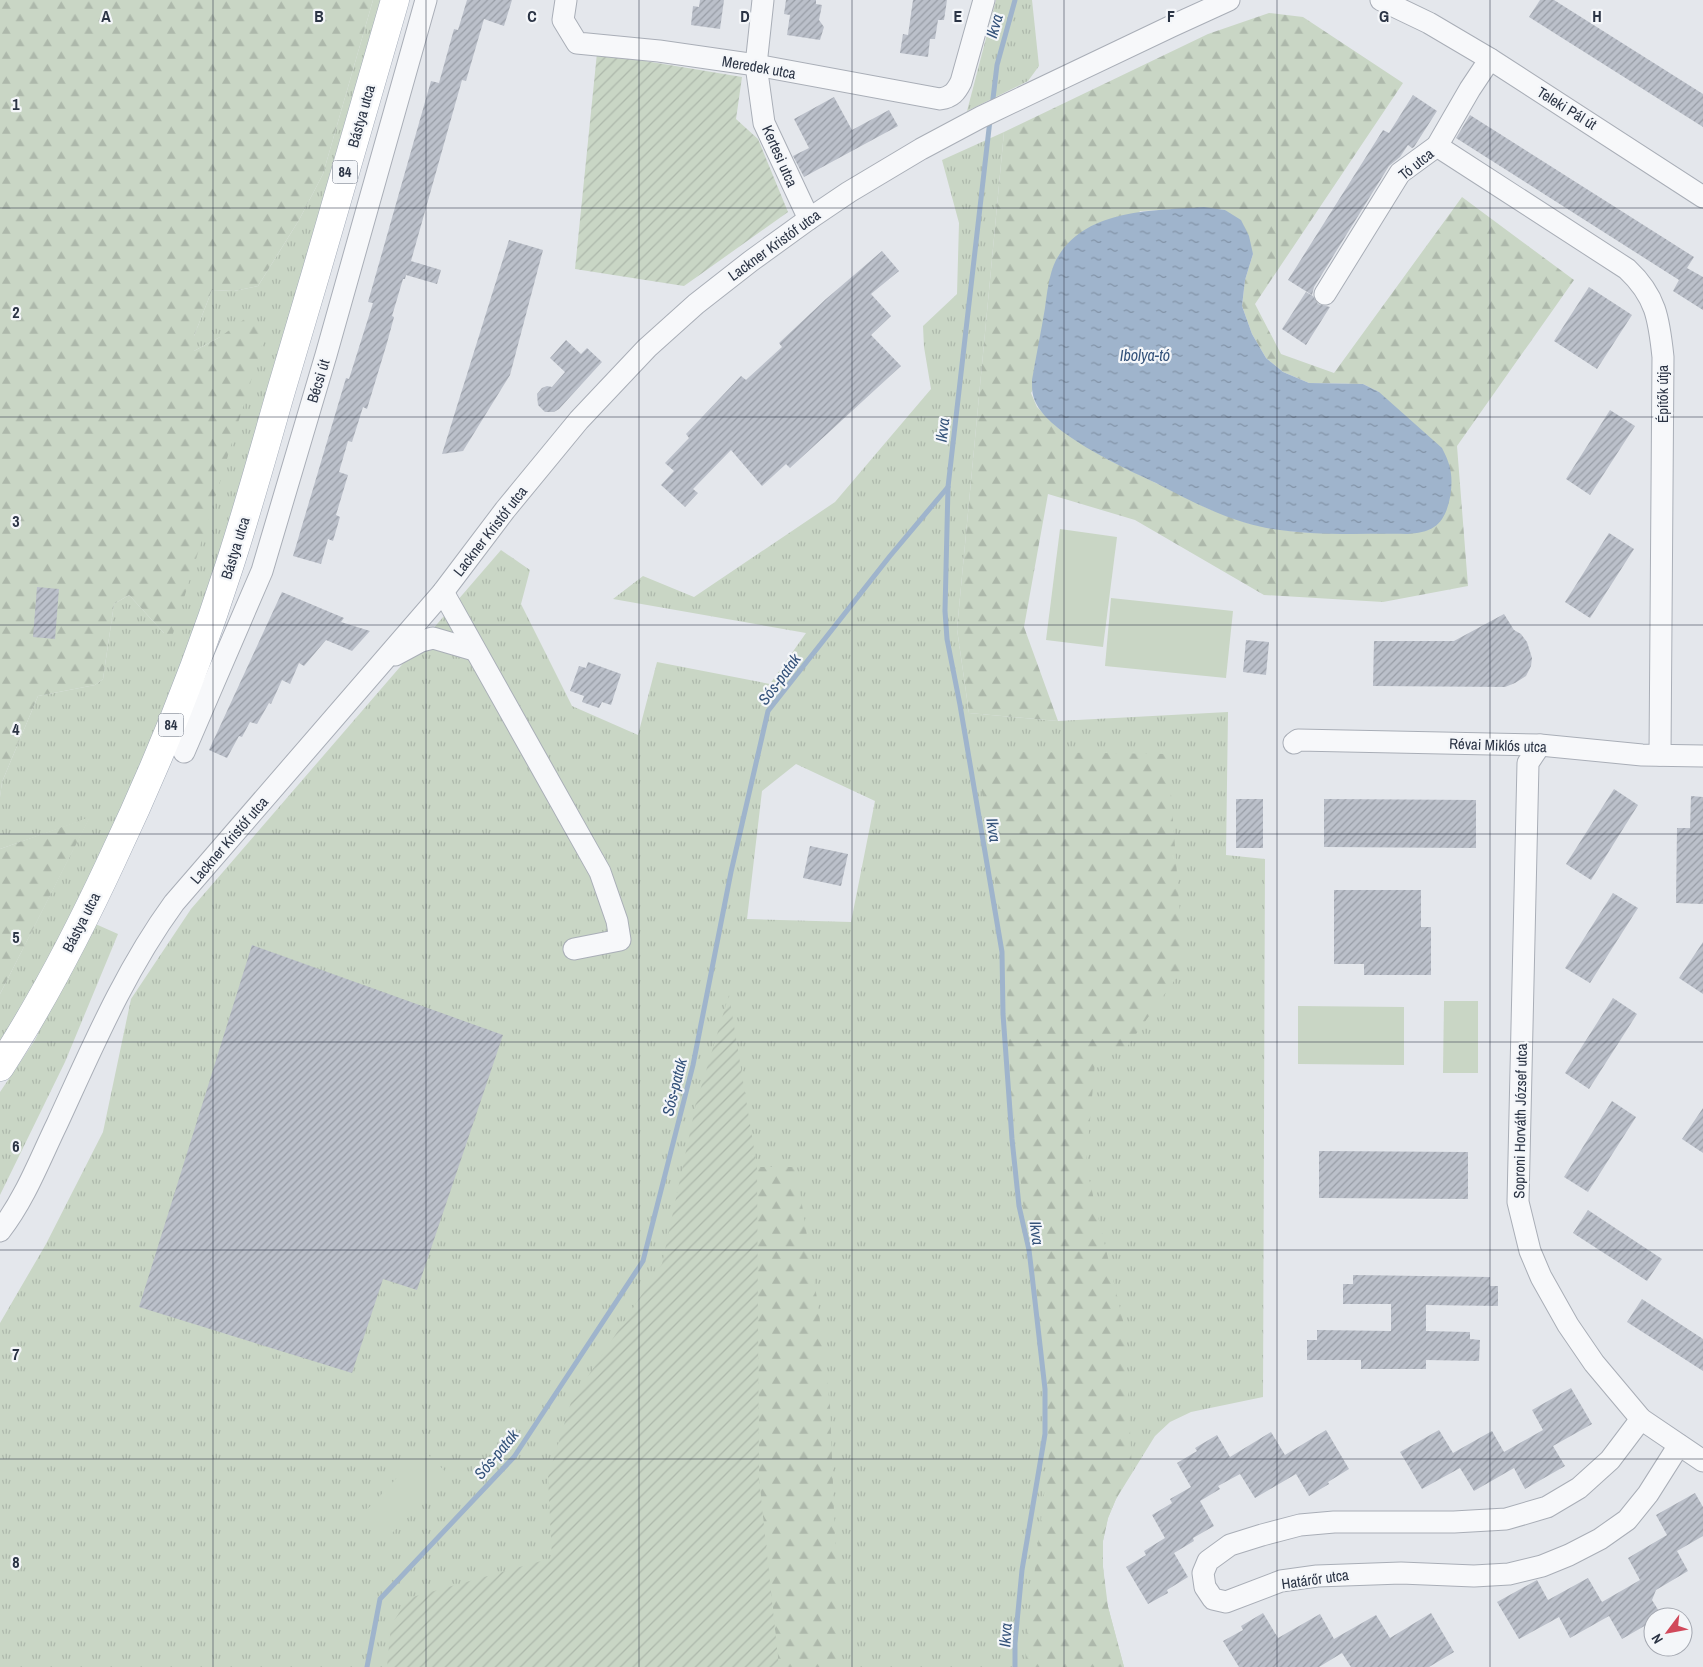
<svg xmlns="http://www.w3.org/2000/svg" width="1703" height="1667" font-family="'Archivo Narrow',sans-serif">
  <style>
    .grass { fill: url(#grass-tufts); fill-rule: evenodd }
    .forest { fill: url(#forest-firs); fill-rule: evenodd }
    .garden { fill: url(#garden-furrows) }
    .pitch { fill: #c9d6c5 }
    .water { fill: url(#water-ripples) }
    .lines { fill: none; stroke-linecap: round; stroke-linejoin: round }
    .stream { stroke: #9fb4cc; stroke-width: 5 }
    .building { fill: url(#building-hatch) }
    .minor-casing { stroke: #a9aeb7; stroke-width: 23 }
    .major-casing { stroke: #a3abb8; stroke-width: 29 }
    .minor { stroke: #f7f8fa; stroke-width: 21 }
    .major { stroke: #fff; stroke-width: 28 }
    .grid { fill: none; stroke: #2b3445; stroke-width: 1; stroke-opacity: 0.55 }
    .labels { text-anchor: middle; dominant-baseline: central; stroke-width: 4.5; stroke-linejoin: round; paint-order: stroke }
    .shield { fill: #f4f6f9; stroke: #676e7b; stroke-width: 1 }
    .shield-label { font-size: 14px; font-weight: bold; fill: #2b3445 }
    .street-label { font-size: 15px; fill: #2b3445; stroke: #f4f6f9 }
    .water-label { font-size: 16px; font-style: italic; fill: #34527a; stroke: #f4f6f9 }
    .grid-label { font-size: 16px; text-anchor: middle; font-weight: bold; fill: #2b3445; stroke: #f4f6f9; stroke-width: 4.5; stroke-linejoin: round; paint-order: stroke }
  </style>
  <defs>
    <pattern id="grass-tufts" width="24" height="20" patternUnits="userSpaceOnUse" patternTransform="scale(1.25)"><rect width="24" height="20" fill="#c9d6c5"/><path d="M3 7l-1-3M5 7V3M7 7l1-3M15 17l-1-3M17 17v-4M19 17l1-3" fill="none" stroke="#adb8ab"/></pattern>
    <pattern id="forest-firs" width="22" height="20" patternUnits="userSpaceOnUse" patternTransform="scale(1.25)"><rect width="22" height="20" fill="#c9d6c5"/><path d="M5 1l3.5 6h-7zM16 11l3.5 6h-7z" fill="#adb8ab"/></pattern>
    <pattern id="garden-furrows" width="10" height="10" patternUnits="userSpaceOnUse" patternTransform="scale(1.25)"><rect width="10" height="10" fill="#c9d6c5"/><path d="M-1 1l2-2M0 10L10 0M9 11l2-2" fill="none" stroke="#adb8ab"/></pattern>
    <pattern id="water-ripples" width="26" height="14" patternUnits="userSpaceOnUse" patternTransform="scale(1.25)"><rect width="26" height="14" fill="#9fb4cc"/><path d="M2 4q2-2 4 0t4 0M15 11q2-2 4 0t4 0" fill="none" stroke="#8293a7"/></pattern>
    <pattern id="building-hatch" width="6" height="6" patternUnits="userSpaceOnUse" patternTransform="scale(1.25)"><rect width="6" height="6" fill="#bbc0ca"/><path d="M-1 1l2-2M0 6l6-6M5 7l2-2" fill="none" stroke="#989da6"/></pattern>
  </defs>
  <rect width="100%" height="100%" fill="#e4e7ec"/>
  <g class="grass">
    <polygon points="373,0 386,0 218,566 122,818 61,939 0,1042 0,994 89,818 0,849 0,797 2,782 38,696 95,685 103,679 114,604 129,595 164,633 220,337 194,351 194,336 212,290 234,291 258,286 299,220 323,174"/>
    <polygon points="996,0 1032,0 1039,66 1028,81 967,111"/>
    <path d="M1004,132L957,629L969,713L1058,721L1228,712L1226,855L1265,859L1263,1397L1191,1412L1170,1422L1155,1436L1116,1499L1108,1518L1103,1541V1567L1106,1599L1124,1667H0V1323L46,1244L103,1132L131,999L191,909L501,550L530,570L521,604L572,706L638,735L657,662L770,684L806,633L613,599L643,576L694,597L835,502L931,389L924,347L923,326L957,294L959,223L942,160ZM796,764L875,801L851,922L747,919L762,791Z"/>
    <polygon points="91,922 118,934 65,1062 0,1195 0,1092 35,1040"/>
  </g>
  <g class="forest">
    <polygon points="0,0 373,0 323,174 299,220 258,286 234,291 212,290 194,336 194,351 220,337 246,318 257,327 263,342 172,637 164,633 129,595 114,604 103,679 95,685 38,696 2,782 0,797"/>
    <path d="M1269,13L1303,17L1403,83L1255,304L1281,354L1334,373L1462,197L1574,280L1457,446L1468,586L1383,602L1264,595L1135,520L1048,494L1024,627L1058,721L969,713L957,629L1004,132L1208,34ZM1204,208L1225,210L1253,254L1245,280L1242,306L1252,334L1266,358L1283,372L1309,383L1363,384L1379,392L1327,533L1296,532L1247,523L1209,509L1107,459L1058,428L1037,407L1031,393L1140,211Z"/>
    <polygon points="976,751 1168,754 1184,967 1124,1051 1096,1051 1086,1166 1125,1329 1132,1471 1116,1499 1108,1518 1103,1541 1103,1567 1108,1607 1124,1667 1026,1667 1026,1642 1049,1454 1046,1377 1033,1261 1023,1203 1010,1077 1006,958"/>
    <polygon points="90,817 0,994 0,849"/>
    <polygon points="757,1167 796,1167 818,1305 830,1406 840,1667 779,1667 759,1479"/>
  </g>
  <g class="garden">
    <polygon points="597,53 742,77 736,119 758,139 788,212 684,286 575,269"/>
    <polygon points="729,995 757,1167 759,1479 779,1667 387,1667 391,1625 409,1598 552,1558 548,1477 571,1402 662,1264 696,1104"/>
  </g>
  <g class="pitch">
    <polygon points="1060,529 1117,537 1103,647 1046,640"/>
    <polygon points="1111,598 1233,611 1226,678 1105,666"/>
    <polygon points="1444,1001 1478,1001 1478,1073 1443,1073"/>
    <polygon points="1298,1006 1404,1007 1404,1065 1298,1064"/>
    <polygon points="423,1450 450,1476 387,1538 360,1517"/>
  </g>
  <path class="water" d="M1204,207L1225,210L1241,220L1249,236L1253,254L1245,280L1242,306L1252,334L1266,358L1283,372L1309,383L1363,384L1379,392L1442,448C1446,456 1450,464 1451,474C1453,489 1449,518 1434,527C1427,532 1417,533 1408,534C1355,533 1298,538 1246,523C1215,514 1185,498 1156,483C1124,468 1054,436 1037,405C1032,396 1032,390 1032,380C1036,356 1041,332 1045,308C1047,293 1049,274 1056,260C1085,208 1152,211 1204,207Z"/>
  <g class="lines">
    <g class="stream">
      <polyline points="992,107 997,65 1015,0"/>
      <polyline points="990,120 948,487 945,611 947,639 960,705 1002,952 1003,1014 1012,1139 1019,1206 1029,1250 1032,1275 1045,1389 1045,1434 1022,1570 1015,1643 1015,1667"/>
      <polyline points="367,1667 380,1599 514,1457 643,1261 693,1065 731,872 768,711 890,556 948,487"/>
    </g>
  </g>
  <g class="building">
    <polygon points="467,0 512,0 504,26 484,19 466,81 462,80 411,261 441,270 437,284 406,275 405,279 403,279 392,316 394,317 387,343 367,409 363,407 352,442 348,441 339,472 348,475 336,515 340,517 333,541 328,539 321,564 293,556 346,378 349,379 373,303 368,302 431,81 439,83 454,29 458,30"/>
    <polygon points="700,0 724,0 720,29 691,25 693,6 699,7"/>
    <polygon points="786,0 816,0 816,4 822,5 819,20 824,27 820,40 787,35 790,15 784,14"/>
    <polygon points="913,0 947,0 944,20 938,20 935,39 930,39 928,57 900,53 903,34 908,35"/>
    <polygon points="1540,0 1554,0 1703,94 1703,127 1529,17"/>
    <polygon points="1413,95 1437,111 1414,147 1412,148 1408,145 1400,157 1389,166 1314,287 1312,295 1288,280 1383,130 1389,133"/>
    <polygon points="834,97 852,130 889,110 898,126 804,177 793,156 809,148 794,119"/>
    <polygon points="1470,115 1694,257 1687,268 1703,277 1703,310 1673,291 1679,280 1456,138"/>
    <polygon points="509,240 543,250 510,375 463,451 442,454"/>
    <polygon points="882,251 899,271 871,294 891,316 871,335 901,366 790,468 786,464 762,486 731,450 693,489 698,493 685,507 661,485 674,471 665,463 689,438 686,434 741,376 746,380 782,347 779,343 826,299"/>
    <polygon points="1589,287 1632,315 1597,369 1554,341"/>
    <polygon points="1306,292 1313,296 1318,304 1330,307 1306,345 1282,329"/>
    <polygon points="566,340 581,354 587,348 602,362 559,409 554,412 545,412 538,405 537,394 542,388 547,386 552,387 565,372 550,358"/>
    <polygon points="1610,410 1635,426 1590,495 1566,479"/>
    <polygon points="1609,533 1634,549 1590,618 1565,602"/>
    <polygon points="37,587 59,589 55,639 33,637"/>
    <polygon points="282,592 344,618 341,622 370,631 352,651 326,640 304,666 299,663 290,684 282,680 271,704 269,703 257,724 250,722 242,737 239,736 227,758 209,750"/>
    <polygon points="1504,614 1514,630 1521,634 1527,642 1532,658 1531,666 1526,676 1515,683 1505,687 1373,686 1374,641 1454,641"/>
    <polygon points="1246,640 1269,642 1266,675 1243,672"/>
    <polygon points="588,662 621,674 611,705 602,702 599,708 582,702 584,696 570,691 579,666 586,668"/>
    <polygon points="1614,789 1638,805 1591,880 1566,864"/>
    <polygon points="1691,796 1703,797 1703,904 1676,903 1677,828 1690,828"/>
    <rect x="1236" y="799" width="27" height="49"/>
    <polygon points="1324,799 1476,800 1476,848 1324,847"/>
    <polygon points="810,846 848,854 841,886 803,878"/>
    <polygon points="1334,890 1421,890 1421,927 1431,927 1431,975 1364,975 1364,964 1334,964"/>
    <polygon points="1613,893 1638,908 1590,983 1565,968"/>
    <polygon points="1703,942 1703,994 1679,978"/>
    <polygon points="252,945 503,1035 417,1290 383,1279 352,1373 139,1307"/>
    <polygon points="1613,998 1637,1014 1589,1089 1565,1073"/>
    <polygon points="1612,1101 1636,1117 1588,1192 1564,1177"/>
    <polygon points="1703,1108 1703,1153 1682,1139"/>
    <polygon points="1319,1151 1468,1152 1468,1199 1319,1198"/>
    <polygon points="1588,1210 1662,1259 1647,1281 1573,1233"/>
    <polygon points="1353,1275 1490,1277 1490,1286 1498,1286 1498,1306 1426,1305 1426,1331 1470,1332 1470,1339 1480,1340 1479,1361 1426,1360 1426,1369 1361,1369 1361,1360 1307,1360 1307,1340 1317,1340 1317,1330 1391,1331 1391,1304 1343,1304 1343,1284 1353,1284"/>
    <polygon points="1642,1299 1703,1339 1703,1371 1627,1322"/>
    <polygon points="1571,1388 1592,1424 1553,1446 1565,1466 1525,1489 1514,1468 1474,1491 1460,1468 1422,1489 1400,1452 1439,1430 1453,1453 1492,1431 1504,1452 1543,1430 1532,1410"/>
    <polygon points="1326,1430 1349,1469 1328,1482 1329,1484 1309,1496 1296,1474 1255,1498 1240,1474 1218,1486 1220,1489 1200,1501 1214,1526 1193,1538 1194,1541 1174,1553 1188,1577 1167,1590 1168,1593 1148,1604 1126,1567 1146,1555 1144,1551 1165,1538 1152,1515 1172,1503 1170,1499 1191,1487 1177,1463 1197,1451 1195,1448 1217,1435 1230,1457 1271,1432 1285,1455"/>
    <polygon points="1695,1493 1703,1507 1703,1536 1677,1551 1688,1571 1656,1590 1652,1600 1662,1616 1653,1617 1653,1621 1622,1639 1609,1616 1570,1638 1559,1617 1519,1639 1497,1602 1537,1580 1548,1600 1588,1578 1602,1602 1640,1580 1628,1558 1667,1535 1656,1515"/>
    <polygon points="1263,1613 1278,1638 1320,1614 1334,1639 1376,1615 1390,1638 1431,1613 1454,1652 1429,1667 1351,1667 1342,1653 1319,1667 1239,1667 1223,1641 1243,1630 1241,1626"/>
  </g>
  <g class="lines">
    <g class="minor-casing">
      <g id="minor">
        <path d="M566,0L563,20L577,43L659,51L756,65L940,99C952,97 956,92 961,82L984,0"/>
        <polyline points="763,0 756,65 764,123 809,219"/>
        <polyline points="1381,0 1429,23 1490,59 1703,197"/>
        <path d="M1437,146L1627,269C1656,296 1659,319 1663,357L1660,755"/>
        <polyline points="1325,294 1400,173 1437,146 1470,89 1490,59"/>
        <polyline points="443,592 600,872 617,921 620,940 574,949"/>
        <polyline points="395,655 421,641 433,638 474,650"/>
        <polyline points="1294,743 1298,740 1540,745 1642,755 1703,756"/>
        <polyline points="1540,745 1528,763 1518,1202 1530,1251 1541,1277 1568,1325 1594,1363 1641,1419 1703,1461"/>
        <polyline points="184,752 262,571 326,355 426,0"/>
        <path d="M0,1231C25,1199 40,1159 57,1124C92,1048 125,970 174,903L443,592L505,510L579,420L647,348L696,304L751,261L809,219L849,192L921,149L981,117L1172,26L1229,0"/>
        <polyline points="1641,1419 1610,1460 1579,1488 1547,1507 1506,1519 1454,1522 1334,1522 1300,1525 1262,1535 1230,1545 1208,1561 1203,1573 1205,1587 1213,1599 1226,1602 1281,1581 1317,1576 1401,1573 1474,1576 1509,1574 1542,1566 1569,1555 1600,1539 1627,1520 1648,1494 1679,1445"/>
      </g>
    </g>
    <g class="major-casing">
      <path id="major" d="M0,1067C43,1001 79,931 112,860C157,765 197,667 229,567C248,509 264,450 281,391C320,261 357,131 395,0"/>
    </g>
    <use href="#minor" class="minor"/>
    <use href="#major" class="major"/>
  </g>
  <path class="grid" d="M213,0V1667M426,0V1667M639,0V1667M852,0V1667M1064,0V1667M1277,0V1667M1490,0V1667M0,208H1703M0,417H1703M0,625H1703M0,834H1703M0,1042H1703M0,1250H1703M0,1459H1703"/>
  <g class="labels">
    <g class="shield">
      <rect x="332.5" y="160.5" width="25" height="23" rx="4"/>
      <rect x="158.5" y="713.5" width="25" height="23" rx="4"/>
    </g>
    <g class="shield-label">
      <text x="345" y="172">84</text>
      <text x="171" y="725">84</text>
    </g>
    <g class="street-label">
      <text transform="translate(759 67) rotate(10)">Meredek utca</text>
      <text transform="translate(1567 108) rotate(32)">Teleki Pál út</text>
      <text transform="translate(361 116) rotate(-74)">Bástya utca</text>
      <text transform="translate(780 156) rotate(66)">Kertesi utca</text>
      <text transform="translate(1416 164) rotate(-39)">Tó utca</text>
      <text transform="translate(774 245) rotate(-36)">Lackner Kristóf utca</text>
      <text transform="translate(318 381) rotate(-73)">Bécsi út</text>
      <text transform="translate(1662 394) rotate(-90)">Építők útja</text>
      <text transform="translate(490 531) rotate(-52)">Lackner Kristóf utca</text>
      <text transform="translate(235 548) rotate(-73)">Bástya utca</text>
      <text transform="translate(1498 745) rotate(2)">Révai Miklós utca</text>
      <text transform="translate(229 840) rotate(-49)">Lackner Kristóf utca</text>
      <text transform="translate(81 922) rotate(-63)">Bástya utca</text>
      <text transform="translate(1520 1121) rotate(-89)">Soproni Horváth József utca</text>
      <text transform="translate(1315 1579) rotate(-8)">Határőr utca</text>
    </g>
    <g class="water-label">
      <text transform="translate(994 26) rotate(-74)">Ikva</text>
      <text x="1145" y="355">Ibolya-tó</text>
      <text transform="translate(942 430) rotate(-83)">Ikva</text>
      <text transform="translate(779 679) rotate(-53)">Sós-patak</text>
      <text transform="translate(994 830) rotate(81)">Ikva</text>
      <text transform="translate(674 1087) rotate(-76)">Sós-patak</text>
      <text transform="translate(1037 1233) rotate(82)">Ikva</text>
      <text transform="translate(496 1454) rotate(-50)">Sós-patak</text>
      <text transform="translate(1005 1635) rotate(-86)">Ikva</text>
    </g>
  </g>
  <g class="grid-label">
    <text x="106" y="22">A</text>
    <text x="319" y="22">B</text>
    <text x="532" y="22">C</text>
    <text x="745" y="22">D</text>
    <text x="958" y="22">E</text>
    <text x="1171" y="22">F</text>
    <text x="1384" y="22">G</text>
    <text x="1597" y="22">H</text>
    <text x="16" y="110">1</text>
    <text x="16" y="318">2</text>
    <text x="16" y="527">3</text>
    <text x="16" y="735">4</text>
    <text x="16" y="943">5</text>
    <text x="16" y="1152">6</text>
    <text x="16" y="1360">7</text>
    <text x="16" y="1568">8</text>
  </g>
  <g transform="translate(1668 1632) rotate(238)"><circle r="24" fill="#f4f6f9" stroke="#a4a8b1"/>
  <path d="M0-4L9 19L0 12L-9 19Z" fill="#d1495b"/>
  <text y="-8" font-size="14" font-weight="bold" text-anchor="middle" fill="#2b3445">N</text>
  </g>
</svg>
